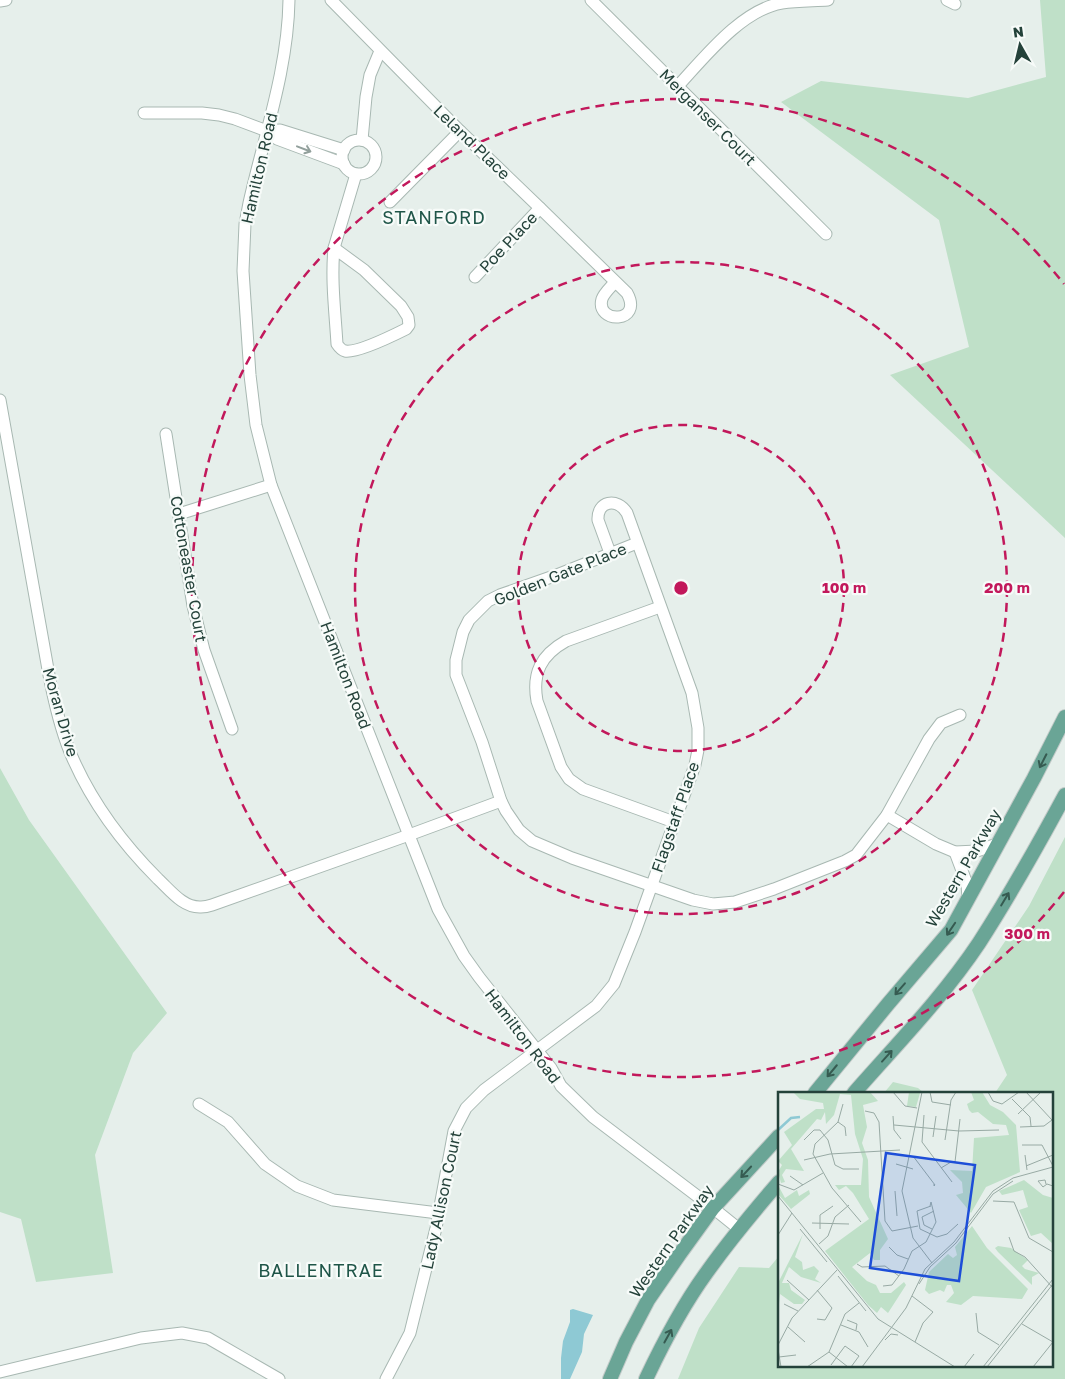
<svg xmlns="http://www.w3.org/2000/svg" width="1065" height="1379" font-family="'Golos Text',sans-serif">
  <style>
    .green { fill: #bfe0c8 }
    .water { fill: #8ec9d4 }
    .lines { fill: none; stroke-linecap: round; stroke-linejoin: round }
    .minor-casing { stroke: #a8b8b2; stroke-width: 13 }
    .major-casing { stroke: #c2cac8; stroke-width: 16 }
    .minor { stroke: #fff; stroke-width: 11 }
    .major { stroke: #6aa596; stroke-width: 14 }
    .oneway { stroke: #92a09c }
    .oneway2 { stroke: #365b51 }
    .ring { fill: none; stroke: #c2185b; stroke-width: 2.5; stroke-dasharray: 9 6 }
    .labels { text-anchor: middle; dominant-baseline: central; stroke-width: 4.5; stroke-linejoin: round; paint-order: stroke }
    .street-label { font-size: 16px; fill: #24423a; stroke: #f7fbf9 }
    .neighbourhood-label { font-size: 18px; letter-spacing: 1px; fill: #1f5548; stroke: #f7fbf9 }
    .inset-river { fill: none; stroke: #8ec9d4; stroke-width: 2.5 }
    .inset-road { fill: none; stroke: #98aaa4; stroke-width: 1 }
    .view { fill: #1d4ed8; fill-opacity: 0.15; stroke: #1d4ed8; stroke-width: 2.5 }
    .inset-edge { fill: none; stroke: #24423a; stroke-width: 2.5 }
    .centre { fill: #c2185b; stroke: #f7fbf9; stroke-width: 2.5 }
    .ring-label { font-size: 15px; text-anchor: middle; font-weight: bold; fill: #c2185b; stroke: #f7fbf9; stroke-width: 4.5; stroke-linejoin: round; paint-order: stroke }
  </style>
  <rect width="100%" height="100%" fill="#e6efeb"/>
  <g class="green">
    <polygon points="1040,0 1065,0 1065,538 890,375 969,347 939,220 781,102 821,81 968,98 1046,77"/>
    <polygon points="0,768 29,820 167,1013 133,1053 95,1155 113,1273 36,1282 21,1219 0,1212"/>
    <polygon points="1065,837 1065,1379 678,1379 699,1328 739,1267 769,1268 779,1256 779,1365 1051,1365 1051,1093 995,1093 1007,1075 972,990 1029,906"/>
    <polygon points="893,1082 918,1088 924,1093 884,1093"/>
  </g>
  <polygon class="water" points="573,1309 593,1315 584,1334 582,1352 570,1379 561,1379 561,1358 563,1341 570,1322 570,1310"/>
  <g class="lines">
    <g class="minor-casing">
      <g id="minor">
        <path d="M289,0C288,69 264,136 249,203L245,224L243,271L250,375L256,425L271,485L438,909L464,956L479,977L551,1068L561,1086L593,1117L713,1208L739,1229"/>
        <path d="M331,0L460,131L540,208L627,293C644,324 595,324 602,299C604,293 611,287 615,282"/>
        <polyline points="591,0 826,234"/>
        <polyline points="947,0 955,4"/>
        <polyline points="0,1 6,0"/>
        <path d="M677,87C704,58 741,10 782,3C797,1 813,1 828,0"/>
        <polyline points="144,113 202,113 219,115 235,119 267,131 277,139 344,164"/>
        <polyline points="267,131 280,130 344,150"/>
        <circle cx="359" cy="157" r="17"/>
        <polyline points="362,140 366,97 370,75 380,51"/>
        <polyline points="390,202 460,131"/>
        <path d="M334,248L364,270L401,306L408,317L409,325L406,329C394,335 357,353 345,351C341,350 339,347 337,344C335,311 331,280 334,248Z"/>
        <polyline points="334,248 356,174"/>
        <polyline points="475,277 540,208"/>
        <path d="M0,400L49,675C54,701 60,727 70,752C90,800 121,842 158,879C170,890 183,908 201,907C205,907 209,906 212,905L409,835L501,801"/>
        <polyline points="166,434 193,606 204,650 232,729"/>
        <polyline points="179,514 271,485"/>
        <polyline points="637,543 554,576 500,595 488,601 469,620 463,632 456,660 456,675 482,742 501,801 506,811 519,830 532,841 572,858 693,900 713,904 735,902 774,889 845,861 856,855 887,815 929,739 941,723 960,715"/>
        <path d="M660,607L566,641C541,655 532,673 537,701L561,767L569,779L583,789L674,822"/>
        <polyline points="887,815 936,844 955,852 977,851 997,844"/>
        <polyline points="955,852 967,884 968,899"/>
        <polyline points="199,1104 228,1122 265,1164 297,1186 333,1200 438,1213"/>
        <polyline points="0,1372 141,1338 182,1333 208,1338 279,1379"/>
        <path d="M386,1379L410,1333L436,1228L454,1131L466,1108L484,1090L596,1006L614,984L635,932L695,765L698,750V728L692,693L627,513C617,497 597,501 598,520L610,553"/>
      </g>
    </g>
    <g class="major-casing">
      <g id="major">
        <polyline points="815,1093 888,1004 951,930 1034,778 1065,717"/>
        <path d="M854,1093C897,1044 943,997 979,943C1010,895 1038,845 1065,795"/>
        <polyline points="610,1379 626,1342 648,1300 679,1255 713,1208 779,1136"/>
        <path d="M646,1379C663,1343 683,1305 707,1272C729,1241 754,1211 779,1182"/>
      </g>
    </g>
    <use href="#minor" class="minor"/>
    <use href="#major" class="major"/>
  </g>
  <defs><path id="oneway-shaft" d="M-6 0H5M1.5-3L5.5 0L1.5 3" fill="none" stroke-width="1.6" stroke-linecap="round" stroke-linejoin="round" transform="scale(1.25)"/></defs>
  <use class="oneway" href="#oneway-shaft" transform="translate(304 149) rotate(21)"/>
  <g class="oneway2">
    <use href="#oneway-shaft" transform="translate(1043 761) rotate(117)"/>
    <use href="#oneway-shaft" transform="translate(1005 899) rotate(-59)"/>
    <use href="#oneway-shaft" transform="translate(951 929) rotate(124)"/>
    <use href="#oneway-shaft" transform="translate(900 989) rotate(131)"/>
    <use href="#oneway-shaft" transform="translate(887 1056) rotate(-48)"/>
    <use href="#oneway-shaft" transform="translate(832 1071) rotate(130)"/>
    <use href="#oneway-shaft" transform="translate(746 1172) rotate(133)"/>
    <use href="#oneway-shaft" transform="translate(668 1336) rotate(-61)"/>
  </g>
  <g class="ring">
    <circle cx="681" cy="588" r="163"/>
    <circle cx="681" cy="588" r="326"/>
    <path d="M1064 892A489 489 0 1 1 1064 284"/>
  </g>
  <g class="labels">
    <g class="street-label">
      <text transform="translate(708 117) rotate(45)">Merganser Court</text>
      <text transform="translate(472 142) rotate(44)">Leland Place</text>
      <text transform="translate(259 168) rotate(-77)">Hamilton Road</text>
      <text transform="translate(508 242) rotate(-47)">Poe Place</text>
      <text transform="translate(189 569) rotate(80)">Cottoneaster Court</text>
      <text transform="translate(560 574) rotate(-22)">Golden Gate Place</text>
      <text transform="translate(346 675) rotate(69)">Hamilton Road</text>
      <text transform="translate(61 712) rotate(74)">Moran Drive</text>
      <text transform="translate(675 817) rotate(-71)">Flagstaff Place</text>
      <text transform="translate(963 868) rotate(-60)">Western Parkway</text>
      <text transform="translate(523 1036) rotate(53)">Hamilton Road</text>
      <text transform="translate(441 1200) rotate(-78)">Lady Allison Court</text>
      <text transform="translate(671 1241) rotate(-55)">Western Parkway</text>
    </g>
    <g class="neighbourhood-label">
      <text x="434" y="217">STANFORD</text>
      <text x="321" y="1270">BALLENTRAE</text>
    </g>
  </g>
  <g transform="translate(778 1092)">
    <rect width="275" height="275" fill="#e6efeb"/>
    <path d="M15,0H92L100,9L85,13L89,35L84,51L90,68L91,105L110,147L102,158V168H96L92,161L74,175L89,189L98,193L102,201H113L126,190L128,193L110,221L103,215L99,221L90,213L47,159L91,127L75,101L68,94L61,98L57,93H83L85,67L77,42L73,3L62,2L56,23L48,32L47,20L43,28L39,27L13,57L26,79L8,77L4,83L7,90L3,91L0,80L4,73L0,69L14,53L6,40L38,17H46L45,11L22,7ZM131,0L142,1L138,15L129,14ZM193,0H204L212,13L225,20L238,33L242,80L208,95L193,121L178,103L185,101L184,90L172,78L194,79L196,46L231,43L228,33L215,32L200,20L194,21L191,18L189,12L196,8ZM246,88L265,103L275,106V152L263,141L253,144L241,118L250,115L245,98L224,103L221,99ZM0,93L7,106L19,98L21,104L31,98L32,102L13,117L0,102ZM194,134L209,156L250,197L244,207L195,204L183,213L168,210L176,201L173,193H169L166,200L162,198L151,202L147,198L151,180L170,162L175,166L179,163L177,155ZM25,142L17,165L24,170L25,178L36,174L41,179L37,187L43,191L23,185L11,175L4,191H11L13,198L27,208L24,212H16L2,202L1,212L0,191ZM220,154L233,156L250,168L244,174L247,177L261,181L254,185V193L220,160L217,156Z" fill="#bfe0c8"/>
    <path class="inset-river" d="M0,38L13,26L22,25"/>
    <path class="inset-road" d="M115,0L127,14L139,16M144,0L124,99L135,146L154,171M152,0L154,10L173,13M210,0L215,9L224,12L241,0M248,0L274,28M234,7L252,25L253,34M65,12L60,30L37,52L35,62L54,96L83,130M87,19L96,21L101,30L107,129L114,139L140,134M240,22L263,0M146,23L144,50L174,90M115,24L116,38L123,47M60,30L67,35L68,44M116,33L181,39L221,38M242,35L266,34L274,28M155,45L158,24M26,48L36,38H42L50,48L57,73L65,77H81M167,48L173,8L178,0M244,53H264L275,74M247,63L249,78M135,64L157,93L156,94V92M26,68L52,62L122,58M177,70L182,27M118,72L135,77M248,74L275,63M163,76L173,70L188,72M12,84L25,93M0,92L16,98L45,81M268,92L267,88L260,89L265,95L269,92L275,94M117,99L119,124M0,104L100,227L177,275M215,109L236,110L251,146L275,160M153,114L139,119L142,137L159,145L169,142L180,132M34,131L71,132M22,137L49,170M42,137V123L55,114M154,137L146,133L144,125L156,119M0,143L14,121M231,145L236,159L247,165L275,196M41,152L50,144L57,125L71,113M111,155L119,163L130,167M79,172L84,175L107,174L121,184M60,184L88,219M9,188L31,208M141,192L152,175L178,151L215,102L235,89M105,194L114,193L126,177L134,159L148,150L158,130L153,110L152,114M39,198L54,216L47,228L39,227M134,204L155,220L145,231L137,250M6,212L20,219M198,221L200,240L221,253M69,228L79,232L78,238M244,232L275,250M63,233L81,240L90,255M10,235L27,250M107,248L113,242L120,243M0,253L14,226L59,178M0,257L3,275M51,260L70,275M1,265L18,263M53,273L67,254L81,264L73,275M29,275L51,260L67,222L81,211M84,275L128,216L147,177L176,150L215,99L235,86L275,75M186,275L196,262M205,275L275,187M209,275L275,192M255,275L275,250"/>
    <path class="view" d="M108,61L197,73L181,189L92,176Z"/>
    <rect width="275" height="275" class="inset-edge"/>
  </g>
  <circle cx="681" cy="588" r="8" class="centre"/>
  <g class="ring-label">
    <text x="844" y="593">100 m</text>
    <text x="1007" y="593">200 m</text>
    <text x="1027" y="939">300 m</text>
  </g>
  <g transform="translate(1020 45) rotate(352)" stroke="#f7fbf9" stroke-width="4" paint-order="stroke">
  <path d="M0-4L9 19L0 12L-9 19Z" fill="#24423a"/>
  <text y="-8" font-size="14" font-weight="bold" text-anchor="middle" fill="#24423a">N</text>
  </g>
</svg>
